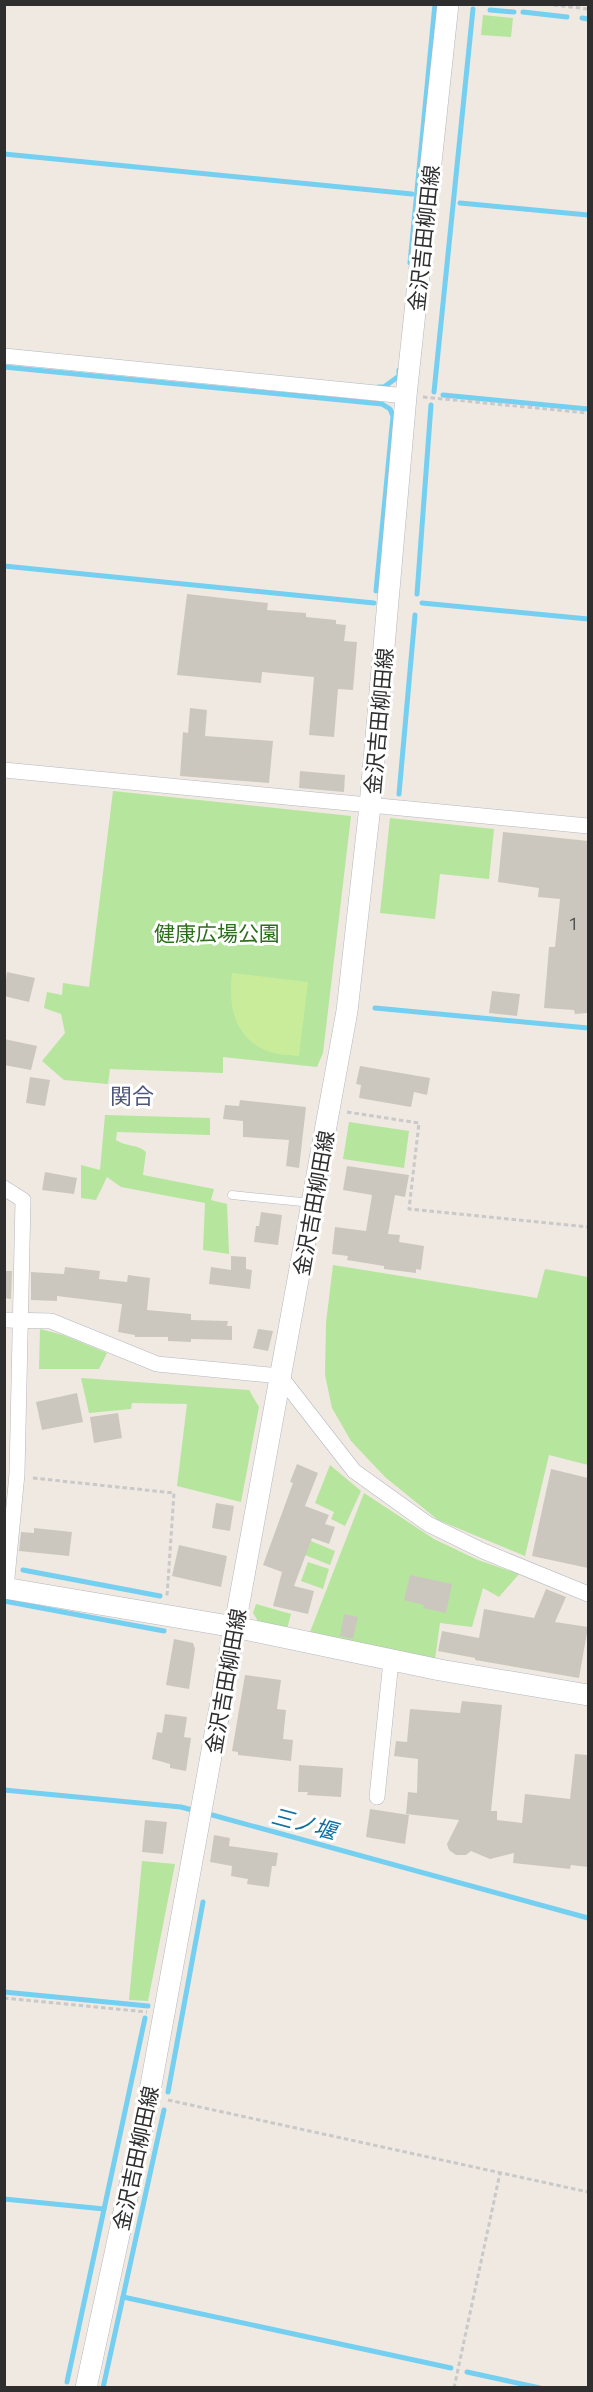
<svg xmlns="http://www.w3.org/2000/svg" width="593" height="2392" font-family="Commissioner,'Noto Sans JP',sans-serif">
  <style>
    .green { fill: #b6e59e }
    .pitch { fill: #c9ec9a }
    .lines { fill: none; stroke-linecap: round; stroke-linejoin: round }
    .stream { stroke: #75cff0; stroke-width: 5 }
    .building { fill: #cbc7bf }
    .lane-casing { stroke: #b4b7c1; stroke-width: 9 }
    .street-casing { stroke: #b4b7c1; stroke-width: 16 }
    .secondary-casing { stroke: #b4b7c1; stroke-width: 22 }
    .path { stroke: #c9c9c9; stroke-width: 3; stroke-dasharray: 4.5 3; stroke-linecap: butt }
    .lane { stroke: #fff; stroke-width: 8 }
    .street { stroke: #fff; stroke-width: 15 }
    .secondary { stroke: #fff; stroke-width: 21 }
    .labels { text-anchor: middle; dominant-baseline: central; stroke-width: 6; stroke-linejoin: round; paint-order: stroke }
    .number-label { font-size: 18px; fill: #555452 }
    .street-label { font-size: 21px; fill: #2e2e2e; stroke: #fff }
    .park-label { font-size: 21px; fill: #2c6e1b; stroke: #fff }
    .neighbourhood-label { font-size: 22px; fill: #4d5680; stroke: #fff }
    .water-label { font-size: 22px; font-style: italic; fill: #0d6fa3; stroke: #fff }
  </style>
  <rect width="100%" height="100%" fill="#efe9e1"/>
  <g class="green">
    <polygon points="483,15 513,18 511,37 481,35"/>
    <polygon points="113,791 351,816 323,1053 317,1067 223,1057 223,1073 110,1069 108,1084 64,1080 42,1061 65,1033 61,1014 44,1008 47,992 62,995 63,983 89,987"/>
    <polygon points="390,818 494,829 489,879 440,874 435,919 380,913"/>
    <path d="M105,1115L210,1118V1135L117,1132L116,1140C126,1147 138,1144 146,1152L143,1175L214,1189L211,1200L227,1204L229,1254L203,1250L205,1203L121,1187L107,1177L96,1200L81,1198V1165L100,1170Z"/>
    <polygon points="349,1122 409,1131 404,1168 343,1159"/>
    <polygon points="333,1265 537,1298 545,1269 588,1277 588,1465 549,1455 525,1556 438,1520 385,1477 351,1441 332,1408 325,1375 326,1323"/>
    <polygon points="40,1329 63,1335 107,1353 99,1369 39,1369"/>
    <polygon points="81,1378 249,1390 259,1407 241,1502 177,1486 187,1404 132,1403 131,1409 89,1413"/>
    <polygon points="330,1465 361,1491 345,1526 331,1519 334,1512 315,1503"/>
    <polygon points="364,1493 434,1539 478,1560 519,1574 499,1597 483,1588 472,1627 440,1623 435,1659 310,1632"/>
    <polygon points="306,1539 335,1551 330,1565 300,1553"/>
    <polygon points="308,1562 329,1569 323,1589 301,1581"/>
    <polygon points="256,1604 291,1614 287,1629 258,1621 253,1613"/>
    <polygon points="142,1861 175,1864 148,2001 129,2000"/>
  </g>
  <path class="pitch" d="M232,973L308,982L299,1056C289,1055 276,1055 267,1051C234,1037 228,1006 232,973Z"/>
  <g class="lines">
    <g class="stream">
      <polyline points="490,10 514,12"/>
      <polyline points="523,12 567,17"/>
      <polyline points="582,18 588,19"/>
      <polyline points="4,154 412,194"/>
      <polyline points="460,203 588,215"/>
      <polyline points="410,263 435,4"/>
      <polyline points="4,367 382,404 390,409 393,416 376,591"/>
      <polyline points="378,387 384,387 399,376 399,370"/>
      <polyline points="434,392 473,9"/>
      <polyline points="443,395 588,409"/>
      <polyline points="4,566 374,603"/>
      <polyline points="417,594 431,405"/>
      <polyline points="422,603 588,619"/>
      <polyline points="399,794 415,615"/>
      <polyline points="375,1008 588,1028"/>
      <polyline points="23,1570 160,1596"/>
      <polyline points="4,1601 164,1631"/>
      <polyline points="4,1790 181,1807 196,1811"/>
      <polyline points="205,1813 588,1918"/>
      <polyline points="4,1992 148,2006"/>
      <polyline points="168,2092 203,1902"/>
      <polyline points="4,2199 104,2209"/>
      <polyline points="123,2297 451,2368"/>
      <polyline points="467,2372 540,2388"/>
      <polyline points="67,2382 145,2018"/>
      <polyline points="103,2388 164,2110"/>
    </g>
  </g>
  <g class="building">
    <polygon points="187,594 268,603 267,610 306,613 306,617 336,620 336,624 346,625 344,641 357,642 353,690 338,689 334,737 309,735 314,677 262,672 261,683 177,675"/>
    <polygon points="190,708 207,710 205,736 273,741 269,783 180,776 183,732 188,733"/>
    <polygon points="300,771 345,775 344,792 299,788"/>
    <polygon points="503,832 588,841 588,1013 575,1014 574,1010 544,1008 549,947 555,947 560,899 538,897 539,888 498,882"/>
    <polygon points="7,972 35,978 29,1002 4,996"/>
    <polygon points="492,991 520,994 517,1016 489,1013"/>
    <polygon points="4,1039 37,1046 31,1070 4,1065"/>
    <polygon points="360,1066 430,1078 427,1095 414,1092 411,1107 359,1098 361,1085 356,1084"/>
    <polygon points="30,1077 50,1080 45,1106 26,1103"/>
    <polygon points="240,1100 306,1107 299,1168 286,1166 289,1140 243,1137 243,1121 223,1119 225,1105 239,1106"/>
    <polygon points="347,1166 409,1175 405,1197 395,1195 388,1234 400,1235 399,1242 424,1246 421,1270 416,1269 416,1273 384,1269 384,1266 347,1260 348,1256 332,1254 335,1227 366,1231 372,1195 343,1190"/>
    <polygon points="45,1172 77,1178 74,1194 42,1190"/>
    <polygon points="261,1212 282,1215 278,1245 254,1242 256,1226 259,1226"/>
    <polygon points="231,1256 246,1257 246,1269 252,1270 250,1289 209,1284 211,1267 231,1270"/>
    <polygon points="65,1267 100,1271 99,1279 127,1282 128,1275 150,1278 147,1310 191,1314 191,1320 228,1321 227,1326 232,1326 232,1340 191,1339 191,1342 168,1341 168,1337 135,1337 135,1335 118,1332 122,1304 57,1296 57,1301 31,1300 31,1272 64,1274"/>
    <polygon points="4,1271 12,1271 11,1299 4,1298"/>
    <polygon points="258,1329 273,1331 268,1351 253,1348"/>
    <polygon points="77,1393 83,1422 42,1430 36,1402"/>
    <polygon points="118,1413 122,1438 94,1443 90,1417"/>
    <polygon points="297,1464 318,1473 305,1506 329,1515 325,1524 335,1527 329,1544 312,1538 294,1586 314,1591 308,1614 273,1606 282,1572 263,1565 293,1483 290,1482"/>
    <polygon points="551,1469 588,1478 588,1568 532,1556"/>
    <polygon points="216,1503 234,1506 230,1531 212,1528"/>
    <polygon points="34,1528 72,1532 69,1556 19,1551 21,1532 34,1533"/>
    <polygon points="179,1545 227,1556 221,1587 172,1576"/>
    <polygon points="410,1575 452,1584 446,1613 423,1608 424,1605 404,1600"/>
    <polygon points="546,1589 566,1597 555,1622 588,1627 579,1678 475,1660 475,1658 438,1651 442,1631 479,1638 484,1609 534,1618"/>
    <polygon points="344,1614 358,1617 353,1639 340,1636"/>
    <polygon points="174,1639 193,1643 195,1649 189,1689 166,1685"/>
    <polygon points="245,1675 281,1680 277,1709 286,1710 283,1739 293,1740 291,1761 238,1755 238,1752 232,1751"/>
    <polygon points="462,1701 502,1705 491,1811 497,1811 497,1820 522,1823 525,1794 570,1799 575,1754 588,1755 588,1867 571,1865 570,1869 513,1863 514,1853 490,1859 471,1851 466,1855 456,1855 449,1850 447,1844 459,1820 406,1814 408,1792 417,1793 418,1759 394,1756 396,1741 407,1742 410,1709 460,1713"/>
    <polygon points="165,1714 187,1717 184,1737 191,1738 186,1771 170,1768 170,1764 152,1759 157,1732 162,1733"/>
    <polygon points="299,1765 343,1768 341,1797 307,1795 308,1792 298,1792"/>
    <polygon points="370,1809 409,1815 405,1844 366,1837"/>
    <polygon points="145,1820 167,1822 163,1854 142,1852"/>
    <polygon points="214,1835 230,1838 229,1846 278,1853 276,1866 272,1866 269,1887 247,1884 248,1879 231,1876 232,1866 210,1862"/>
  </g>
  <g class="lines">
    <g class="lane-casing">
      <polyline id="lane" points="232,1195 312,1203"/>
    </g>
    <g class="street-casing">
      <g id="street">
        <polyline points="4,356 406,396"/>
        <polyline points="4,770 588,826"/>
        <polyline points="4,1188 23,1200 17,1474 6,1588"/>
        <polyline points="4,1320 51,1321 157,1364 280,1376 354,1471 428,1524 483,1551 588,1594"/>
        <polyline points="377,1797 391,1661"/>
      </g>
    </g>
    <g class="secondary-casing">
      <g id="secondary">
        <polyline points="4,1588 235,1627 440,1670 588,1695"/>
        <polyline points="86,2388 149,2096 347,1011 370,806 406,396 448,4"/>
      </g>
    </g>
    <g class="path">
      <polyline points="546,4 588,9"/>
      <polyline points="423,397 588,413"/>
      <polyline points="347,1112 419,1123 409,1209 588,1227"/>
      <polyline points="33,1478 174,1493 167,1596"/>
      <polyline points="4,1998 147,2012"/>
      <polyline points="168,2100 588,2192"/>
      <polyline points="454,2388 500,2173"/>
    </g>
    <use href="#lane" class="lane"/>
    <use href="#street" class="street"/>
    <use href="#secondary" class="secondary"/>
  </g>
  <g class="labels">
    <g class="number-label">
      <text x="573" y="923">1</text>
    </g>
    <g class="street-label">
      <text transform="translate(423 238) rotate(-84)">金沢吉田柳田線</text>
      <text transform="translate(378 721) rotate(-85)">金沢吉田柳田線</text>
      <text transform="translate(313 1203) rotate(-80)">金沢吉田柳田線</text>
      <text transform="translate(225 1681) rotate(-80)">金沢吉田柳田線</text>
      <text transform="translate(135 2158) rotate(-78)">金沢吉田柳田線</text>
    </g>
    <g class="park-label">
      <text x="217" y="932">健康広場公園</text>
    </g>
    <g class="neighbourhood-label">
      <text x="132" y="1095">関合</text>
    </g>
    <g class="water-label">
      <text transform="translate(304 1823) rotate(15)">三ノ堰</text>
    </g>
  </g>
  <rect width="593" height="2392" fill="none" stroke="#2e2e2e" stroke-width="12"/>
</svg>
